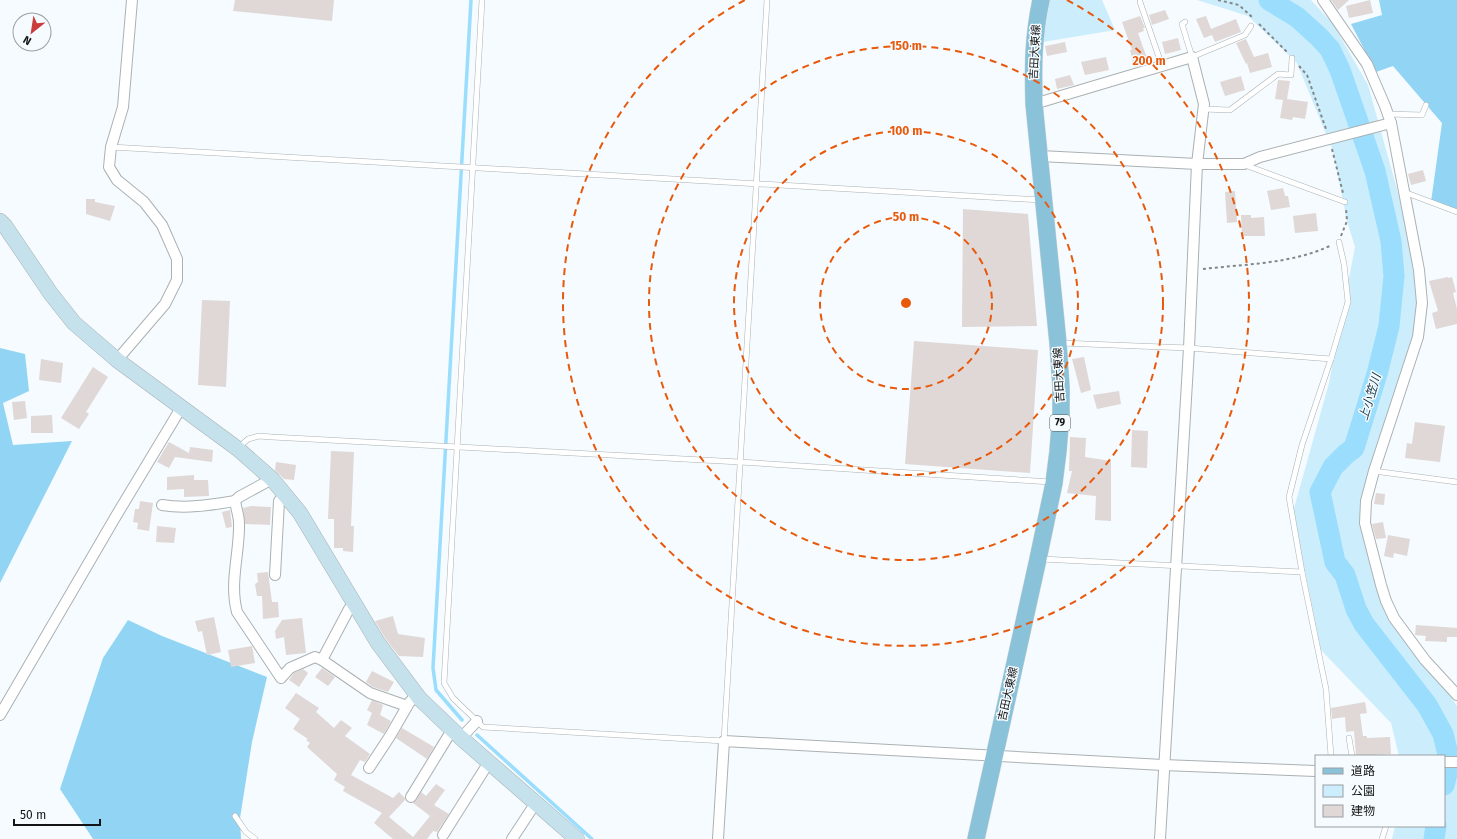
<svg xmlns="http://www.w3.org/2000/svg" width="1457" height="839" font-family="'Fira Sans','Noto Sans JP',sans-serif">
  <style>
    .green { fill: #ccedfc }
    .forest { fill: #91d4f3 }
    .lines { fill: none; stroke-linecap: round; stroke-linejoin: round }
    .stream { stroke: #9addfc; stroke-width: 3.5 }
    .river { stroke: #9addfc; stroke-width: 21 }
    .building { fill: #dfd8d7 }
    .lane-casing { stroke: #abb1b3; stroke-width: 6 }
    .street-casing { stroke: #abb1b3; stroke-width: 12 }
    .secondary-casing { stroke: #abb1b3; stroke-width: 16 }
    .primary-casing { stroke: #d4d5d5; stroke-width: 18 }
    .path { stroke: #838789; stroke-width: 2; stroke-dasharray: 3 3; stroke-linecap: butt }
    .lane { stroke: #fff; stroke-width: 5 }
    .street { stroke: #fff; stroke-width: 10 }
    .secondary { stroke: #c4e1ec; stroke-width: 15 }
    .primary { stroke: #89c2d9; stroke-width: 17 }
    .ring { fill: none; stroke: #e8590c; stroke-width: 2; stroke-dasharray: 7 5 }
    .labels { text-anchor: middle; dominant-baseline: central; stroke-width: 3; stroke-linejoin: round; paint-order: stroke }
    .shield { fill: #f5fbfe; stroke: #56595b; stroke-width: 1 }
    .shield-label { font-size: 10px; font-weight: bold; fill: #121415 }
    .street-label { font-size: 11px; fill: #121415; stroke: #f5fbfe }
    .water-label { font-size: 12px; font-style: italic; fill: #163543; stroke: #f5fbfe }
    .centre { fill: #e8590c; stroke: #f5fbfe; stroke-width: 2 }
    .ring-label { font-size: 12px; text-anchor: middle; font-weight: bold; fill: #e8590c; stroke: #f5fbfe; stroke-width: 3; stroke-linejoin: round; paint-order: stroke }
  </style>
  <rect width="100%" height="100%" fill="#f5fbfe"/>
  <g class="green">
    <polygon points="1050,0 1102,0 1115,30 1043,42"/>
    <polygon points="1197,0 1311,0 1333,24 1368,85 1417,261 1422,303 1404,380 1360,513 1388,607 1457,706 1457,839 1392,839 1395,826 1444,826 1444,756 1399,756 1391,723 1321,650 1293,512 1329,383 1355,247 1347,221 1333,151 1297,63 1248,16"/>
  </g>
  <g class="forest">
    <polygon points="1379,0 1457,0 1457,212 1431,202 1442,123 1393,66 1376,72 1351,24 1382,15"/>
    <polygon points="0,348 25,354 29,391 3,403 13,445 72,441 0,583"/>
    <polygon points="128,620 162,636 267,677 252,742 240,818 241,839 93,839 60,789 103,658"/>
  </g>
  <g class="lines">
    <g class="stream">
      <polyline points="462,720 436,690 433,668 471,0"/>
      <polyline points="477,735 592,839"/>
    </g>
    <g class="river">
      <polyline points="1269,0 1297,17 1319,37 1330,49 1340,70 1375,171 1391,241 1394,276 1389,326 1377,374 1354,448 1346,454 1333,467 1320,492 1335,562 1345,575 1356,609 1364,624 1427,705 1443,734 1450,762 1444,785"/>
      <polyline points="1434,839 1436,826"/>
    </g>
  </g>
  <g class="building">
    <polygon points="235,0 334,0 332,21 233,11"/>
    <polygon points="1331,0 1349,0 1338,10"/>
    <polygon points="1370,0 1373,13 1349,18 1346,6"/>
    <polygon points="1165,10 1169,19 1152,25 1149,15"/>
    <polygon points="1140,16 1145,28 1143,28 1144,31 1138,33 1148,61 1134,67 1130,50 1132,50 1122,22"/>
    <polygon points="1206,16 1211,29 1236,19 1241,32 1215,42 1212,35 1204,38 1196,19"/>
    <polygon points="1178,38 1181,50 1165,54 1162,42"/>
    <polygon points="1246,39 1254,57 1268,53 1272,67 1250,73 1247,63 1246,64 1236,43"/>
    <polygon points="1065,42 1067,52 1047,56 1045,46"/>
    <polygon points="1106,57 1109,70 1085,75 1081,62"/>
    <polygon points="1070,75 1074,85 1057,89 1055,79"/>
    <polygon points="1241,76 1245,90 1225,96 1220,82"/>
    <polygon points="1278,80 1290,81 1287,99 1308,102 1305,119 1293,117 1292,120 1280,118 1283,100 1275,99"/>
    <polygon points="1423,170 1426,181 1411,185 1408,174"/>
    <polygon points="1283,188 1285,196 1288,196 1290,207 1271,210 1267,191"/>
    <polygon points="1235,191 1237,222 1227,223 1225,192"/>
    <polygon points="86,199 95,199 95,202 115,206 110,221 86,214"/>
    <polygon points="963,209 1028,214 1037,326 962,327"/>
    <polygon points="1316,213 1318,231 1295,233 1293,216"/>
    <polygon points="1241,215 1251,215 1251,218 1264,217 1265,236 1242,236"/>
    <polygon points="1448,277 1448,278 1452,277 1456,292 1453,293 1457,309 1457,324 1436,329 1432,313 1438,311 1429,281"/>
    <polygon points="202,300 230,301 226,387 198,385"/>
    <polygon points="914,341 1038,350 1030,473 905,464"/>
    <polygon points="1084,357 1091,390 1081,393 1072,359"/>
    <polygon points="41,359 63,363 61,383 39,380"/>
    <polygon points="93,367 108,377 86,412 89,414 79,429 61,418"/>
    <polygon points="1119,391 1121,404 1097,409 1093,395"/>
    <polygon points="25,401 27,418 14,420 12,402"/>
    <polygon points="52,415 53,433 31,433 31,416"/>
    <polygon points="1415,422 1445,426 1440,462 1405,458 1407,443 1412,444"/>
    <polygon points="1132,430 1148,431 1147,468 1131,467"/>
    <polygon points="1070,437 1086,438 1085,457 1111,461 1111,521 1095,520 1096,496 1067,493 1072,471 1069,471"/>
    <polygon points="169,442 189,453 190,447 213,450 212,462 175,457 169,468 157,462"/>
    <polygon points="331,451 354,452 351,526 354,526 353,552 343,551 343,548 334,548 334,519 328,519"/>
    <polygon points="276,462 296,465 294,480 284,479 275,470"/>
    <polygon points="194,475 194,480 208,480 209,496 184,497 184,489 167,490 167,477"/>
    <polygon points="1376,493 1385,494 1384,505 1374,504"/>
    <polygon points="140,501 153,503 149,531 137,529 138,523 133,522 135,509 139,509"/>
    <polygon points="251,506 271,507 270,525 245,524 243,508"/>
    <polygon points="230,510 232,527 226,528 222,512"/>
    <polygon points="1383,522 1386,538 1376,539 1372,524"/>
    <polygon points="157,526 176,528 174,543 156,542"/>
    <polygon points="1388,535 1410,539 1407,556 1394,553 1393,558 1384,556"/>
    <polygon points="268,572 272,602 278,602 279,617 263,619 262,596 257,596 255,584 258,582 257,573"/>
    <polygon points="393,616 398,634 425,638 423,657 399,656 385,638 375,621"/>
    <polygon points="214,617 221,652 207,655 202,631 198,632 195,621"/>
    <polygon points="302,618 306,653 286,655 284,637 276,639 275,631 282,620"/>
    <polygon points="1416,625 1457,628 1457,637 1447,637 1447,642 1425,641 1426,636 1415,635"/>
    <polygon points="252,646 255,663 231,667 228,650"/>
    <polygon points="322,668 335,677 328,686 315,677"/>
    <polygon points="303,669 308,673 299,687 289,680 294,673"/>
    <polygon points="372,671 394,682 388,692 373,687 366,682"/>
    <polygon points="296,693 319,708 316,712 334,728 341,720 352,728 345,736 370,754 365,762 360,760 351,775 393,798 399,792 405,798 405,800 389,817 413,837 430,816 413,803 416,801 421,792 426,796 436,784 445,790 434,805 449,814 437,832 433,831 427,839 393,839 374,823 382,813 343,791 345,787 334,780 337,774 307,747 310,743 306,740 308,739 293,729 300,719 285,708"/>
    <polygon points="372,700 383,705 380,715 391,721 384,734 367,725 372,713 367,710"/>
    <polygon points="1365,702 1367,713 1360,714 1363,736 1367,736 1367,738 1390,737 1391,754 1356,756 1354,731 1346,732 1345,717 1332,719 1331,708"/>
    <polygon points="402,728 434,747 427,759 396,738"/>
  </g>
  <g class="lines">
    <g class="lane-casing">
      <g id="lane">
        <polyline points="482,0 444,683 453,698 483,727 724,741 767,0"/>
        <polyline points="1140,2 1162,66"/>
        <polyline points="1185,22 1182,24 1192,57 1245,35 1251,26"/>
        <polyline points="1203,109 1230,110 1278,74 1291,75 1292,58"/>
        <polyline points="1388,114 1422,115 1426,105"/>
        <polyline points="111,147 1041,200"/>
        <polyline points="1245,165 1345,202"/>
        <polyline points="1404,192 1457,212"/>
        <polyline points="1061,343 1189,348 1331,359 1348,302 1344,264 1339,242"/>
        <polyline points="238,448 248,439 259,436 272,437 740,462 1051,482"/>
        <polyline points="1374,471 1457,482"/>
        <polyline points="1041,559 1302,572"/>
        <polyline points="1349,738 1352,756"/>
        <polyline points="1331,756 1326,689 1302,572 1289,497 1302,445 1331,359"/>
        <polyline points="235,816 246,832 255,839"/>
        <polyline points="1382,839 1386,826"/>
      </g>
    </g>
    <g class="street-casing">
      <g id="street">
        <polyline points="1323,0 1367,64 1385,106 1391,123 1419,270 1422,303 1418,337 1374,471 1366,501 1365,523 1381,585 1386,601 1394,618 1425,660 1457,695"/>
        <polyline points="1034,104 1192,57 1204,104 1197,164 1189,348 1160,839"/>
        <polyline points="1040,156 1197,164 1244,164 1260,157 1391,123"/>
        <polyline points="117,360 165,304 177,280 177,259 162,225 144,202 117,180 109,167 111,147 123,107 132,0"/>
        <path d="M272,479L239,497L235,501C236,508 239,516 239,523C240,552 229,582 237,612L281,678L290,668L315,657L322,660"/>
        <path d="M162,505C187,509 210,505 235,501"/>
        <polyline points="275,575 279,501 285,495"/>
        <polyline points="354,604 349,609 322,660 370,693 407,706"/>
        <polyline points="0,715 116,516 181,408"/>
        <polyline points="461,738 477,721"/>
        <polyline points="1444,762 1457,762"/>
        <polyline points="369,768 390,736 409,703 416,695"/>
        <polyline points="411,797 452,730"/>
        <polyline points="443,835 489,762"/>
        <polyline points="512,839 535,804"/>
        <polyline points="718,839 724,741 1163,765 1316,771"/>
      </g>
    </g>
    <g class="secondary-casing">
      <polyline id="secondary" points="0,221 5,226 51,294 74,323 117,360 238,449 272,479 300,513 378,643 420,699 461,738 577,839"/>
    </g>
    <g class="primary-casing">
      <path id="primary" d="M976,839L1038,559L1054,483L1058,451L1061,414V387L1058,343L1034,104C1033,66 1033,38 1041,0"/>
    </g>
    <g class="path">
      <polyline points="1218,0 1239,5 1253,18"/>
      <polyline points="1259,24 1287,52"/>
      <polyline points="1299,66 1307,75 1326,129"/>
      <polyline points="1332,149 1343,193"/>
      <polyline points="1341,236 1347,221 1346,209"/>
      <path d="M1203,269C1246,264 1292,264 1332,245"/>
    </g>
    <use href="#lane" class="lane"/>
    <use href="#street" class="street"/>
    <use href="#secondary" class="secondary"/>
    <use href="#primary" class="primary"/>
  </g>
  <g class="ring">
    <circle cx="906" cy="303" r="86"/>
    <circle cx="906" cy="303" r="172"/>
    <circle cx="906" cy="303" r="257"/>
    <path d="M1067 0A343 343 0 1 1 745 0"/>
  </g>
  <g class="labels">
    <rect class="shield" x="1050" y="415" width="20" height="16" rx="3"/>
    <g class="shield-label">
      <text x="1060" y="423">79</text>
    </g>
    <g class="street-label">
      <text transform="translate(1035 52) rotate(-87)">吉田大東線</text>
      <text transform="translate(1059 375) rotate(-93)">吉田大東線</text>
      <text transform="translate(1008 694) rotate(-77)">吉田大東線</text>
    </g>
    <g class="water-label">
      <text transform="translate(1370 397) rotate(-73)">上小笠川</text>
    </g>
  </g>
  <circle cx="906" cy="303" r="6" class="centre"/>
  <g class="ring-label">
    <text x="906" y="50">150 m</text>
    <text x="1149" y="65">200 m</text>
    <text x="906" y="135">100 m</text>
    <text x="906" y="221">50 m</text>
  </g>
  <rect x="1315" y="755" width="130" height="72" fill="#f5fbfe" stroke="#9a9fa1"/>
  <rect x="1323" y="768" width="20" height="6" fill="#89c2d9" stroke="#9a9fa1"/>
  <text x="1351" y="775" font-size="12" fill="#121415">道路</text>
  <rect x="1323" y="785" width="20" height="12" fill="#ccedfc" stroke="#9a9fa1"/>
  <text x="1351" y="795" font-size="12" fill="#121415">公園</text>
  <rect x="1323" y="805" width="20" height="12" fill="#dfd8d7" stroke="#9a9fa1"/>
  <text x="1351" y="815" font-size="12" fill="#121415">建物</text>
  <g transform="translate(32 32) rotate(210)"><circle r="19" fill="#f5fbfe" stroke="#9a9fa1"/>
  <path d="M0-3L7 15L0 10L-7 15Z" fill="#cb3c3c"/>
  <text y="-6" font-size="11" font-weight="bold" text-anchor="middle" fill="#121415">N</text>
  </g>
  <path d="M14 819v6h86v-6" fill="none" stroke="#121415" stroke-width="2"/>
  <text x="20" y="819" font-size="12" fill="#121415" stroke="#f5fbfe" stroke-width="3" paint-order="stroke">50 m</text>
</svg>
